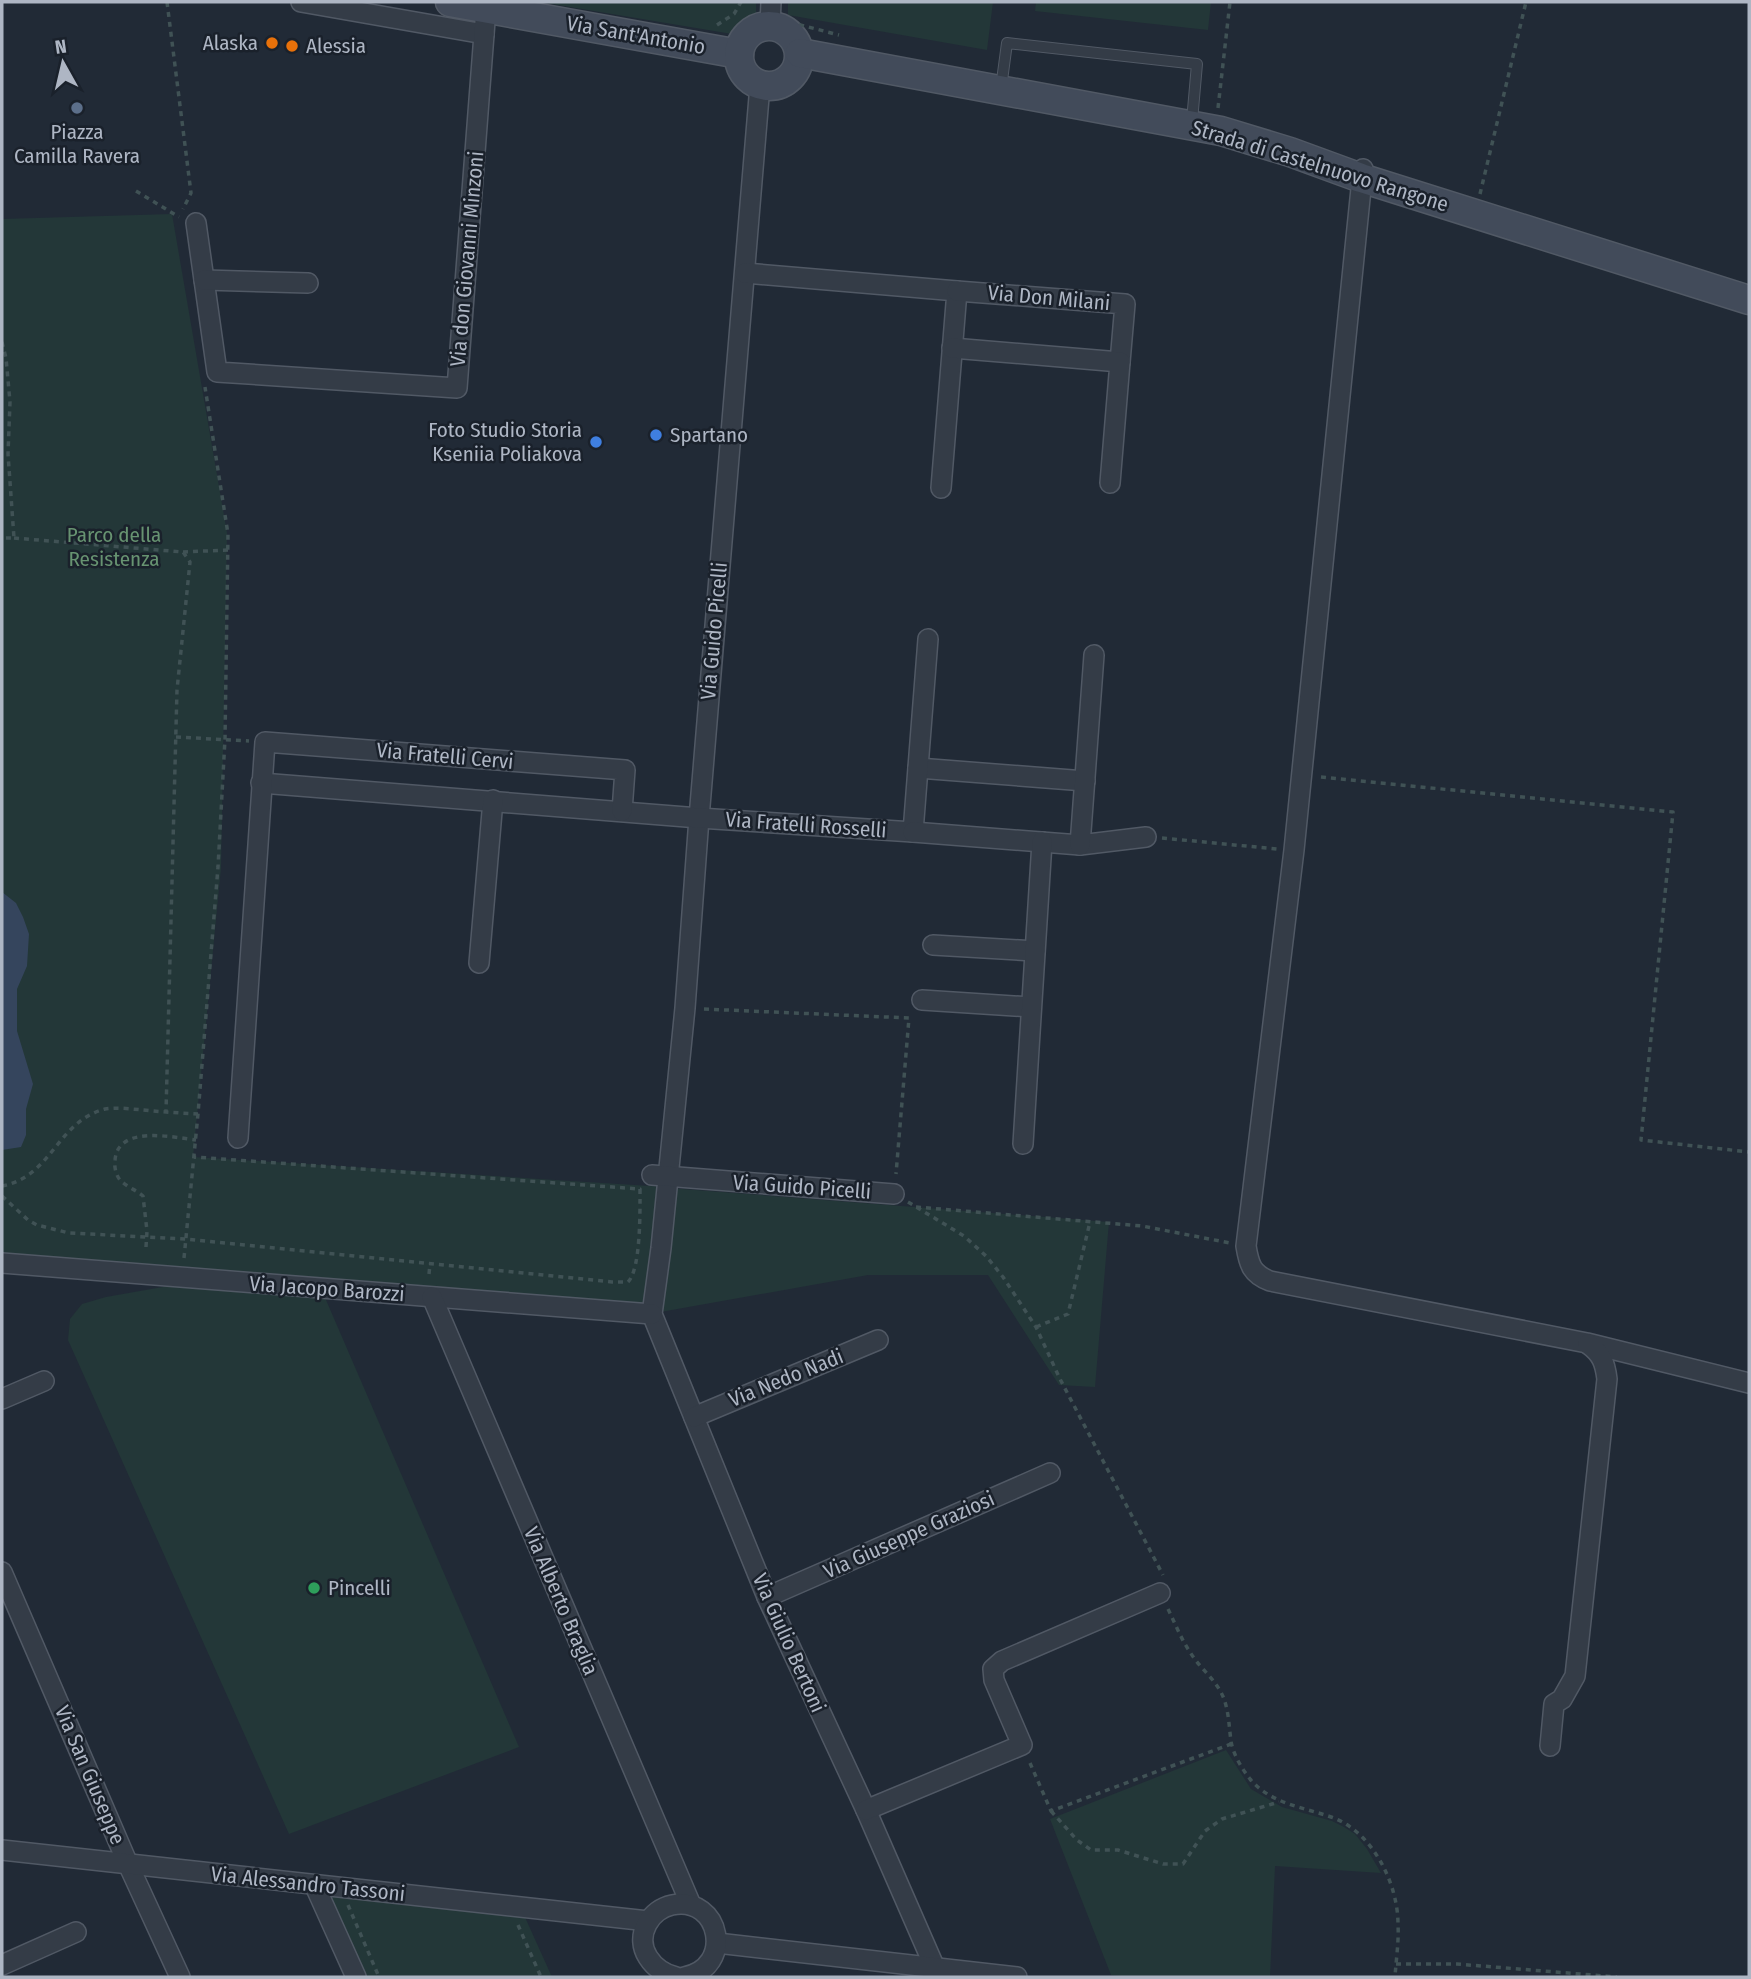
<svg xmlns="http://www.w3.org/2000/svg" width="1751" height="1979" font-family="'Fira Sans Condensed',sans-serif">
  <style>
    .green { fill: #233738 }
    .water { fill: #35455d }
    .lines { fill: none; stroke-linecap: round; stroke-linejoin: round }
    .service-casing { stroke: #515965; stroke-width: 12 }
    .minor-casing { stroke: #515965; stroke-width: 22 }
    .secondary-casing { stroke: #515965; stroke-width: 31 }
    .path { stroke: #405255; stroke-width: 3.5; stroke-dasharray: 5 5; stroke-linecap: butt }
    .service { stroke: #343c47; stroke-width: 10 }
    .minor { stroke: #343c47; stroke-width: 19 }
    .secondary { stroke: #424b5a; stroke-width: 28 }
    .food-dot { fill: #e8710a; stroke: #1a212b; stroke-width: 2.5 }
    .service-dot { fill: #5c6f8a; stroke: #1a212b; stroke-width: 2.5 }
    .shop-dot { fill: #3f7fe0; stroke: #1a212b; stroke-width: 2.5 }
    .leisure-dot { fill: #2e9e5b; stroke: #1a212b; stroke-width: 2.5 }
    .labels { text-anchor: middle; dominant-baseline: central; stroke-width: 5; stroke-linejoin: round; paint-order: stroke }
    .street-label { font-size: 21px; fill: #aeb6c4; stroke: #1a212b }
    .poi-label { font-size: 21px; fill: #aeb6c4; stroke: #1a212b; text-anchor: start }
    .park-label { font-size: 21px; fill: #679371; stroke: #1a212b }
  </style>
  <rect width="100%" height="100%" fill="#212a36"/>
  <g class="green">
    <path d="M540,2H756V15C745,18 737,25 732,34Z"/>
    <polygon points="788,2 993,2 987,50 788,15"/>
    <polygon points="1036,2 1211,2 1208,30 1035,11"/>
    <polygon points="172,214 227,533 221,868 193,1157 666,1187 650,1312 2,1261 2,219"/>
    <polygon points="669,1188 1109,1222 1095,1387 1059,1385 988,1275 868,1275 655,1313"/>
    <polygon points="174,1285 323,1293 519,1747 289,1834 68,1340 70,1319 82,1304 106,1297"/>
    <polygon points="1226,1750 1251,1789 1282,1807 1332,1821 1344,1827 1355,1834 1367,1849 1381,1873 1275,1866 1270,1977 1132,1977 1111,1975 1050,1819"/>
    <polygon points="325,1891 524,1915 552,1977 364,1977"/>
  </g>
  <polygon class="water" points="2,892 16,903 23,917 29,934 27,966 17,989 17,1031 33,1084 26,1109 26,1135 21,1147 2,1150"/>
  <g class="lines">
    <g class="service-casing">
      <polyline id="service" points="1001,88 1007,43 1197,64 1192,121"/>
    </g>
    <g class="minor-casing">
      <g id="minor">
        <polyline points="301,2 484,34"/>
        <polyline points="770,26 771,2"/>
        <polyline points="760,85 699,818 685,1008 661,1248 652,1314 767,1597 866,1810 935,1968"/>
        <path d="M1363,169L1294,850L1246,1246C1249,1265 1252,1274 1270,1281L1587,1343L1749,1383"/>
        <polyline points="196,223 217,372 457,388 486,8"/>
        <polyline points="745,273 957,291 941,488"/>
        <polyline points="204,280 308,283"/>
        <polyline points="957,291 1125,304 1120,362"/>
        <polyline points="952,348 1120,362 1110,483"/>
        <polyline points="918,768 1085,781"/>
        <polyline points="261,783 699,818 913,832 928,639"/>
        <polyline points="913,832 1080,845 1146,837"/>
        <polyline points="1080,845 1094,655"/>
        <polyline points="933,945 1035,951"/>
        <polyline points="479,963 493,800"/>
        <polyline points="922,1000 1031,1007"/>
        <polyline points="238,1138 265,742 625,770 622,811"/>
        <polyline points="1023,1144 1042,842"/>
        <polyline points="652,1175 894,1194"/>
        <polyline points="2,1263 652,1314"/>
        <polyline points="432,1297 691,1905"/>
        <polyline points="2,1399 44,1381"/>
        <polyline points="694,1417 878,1340"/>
        <polyline points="2,1572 128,1864 180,1977"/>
        <polyline points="767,1597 1050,1473"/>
        <path d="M1550,1746L1554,1704L1562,1699L1575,1676L1607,1379C1605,1363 1602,1354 1588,1344"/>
        <polyline points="866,1810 1022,1745 994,1680 993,1669 1002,1661 1160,1593"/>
        <polyline points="2,1850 648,1921"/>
        <polyline points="315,1886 356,1977"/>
        <polyline points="717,1943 1017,1977"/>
        <polyline points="2,1965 76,1932"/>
        <path d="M676,1977C653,1971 634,1948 647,1924C652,1914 662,1907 672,1905C721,1895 735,1968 684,1977"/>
      </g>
    </g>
    <g class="secondary-casing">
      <g id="secondary">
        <polyline points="450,2 739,54"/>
        <circle cx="769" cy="56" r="30"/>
        <polyline points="800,53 1221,131 1290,152 1361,178 1749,300"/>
      </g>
    </g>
    <g class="path">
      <polyline points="167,2 191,193 183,209"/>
      <polyline points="790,21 793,23 839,35"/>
      <polyline points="717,25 734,14 741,2"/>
      <polyline points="1218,108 1230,2"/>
      <polyline points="136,191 179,217"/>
      <polyline points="1480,194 1526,2"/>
      <polyline points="2,342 6,358 10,402 8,454 14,538 2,538"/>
      <polyline points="14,538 183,552 190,562 177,690 166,1112"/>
      <polyline points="183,552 228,550"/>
      <polyline points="176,737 249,741"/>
      <polyline points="1321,777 1673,812 1641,1140 1749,1152"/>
      <polyline points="1162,838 1277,849"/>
      <polyline points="704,1009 909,1018 896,1174"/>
      <path d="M2,1186C53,1176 56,1122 105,1109C117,1107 131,1109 143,1110C162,1112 180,1113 198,1114"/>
      <path d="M2,1196L28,1220L37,1225L69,1233L185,1239L612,1282H628C641,1269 640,1210 640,1189L194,1157"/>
      <polyline points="908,1202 964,1236 986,1256 1003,1277 1036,1327 1060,1379 1163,1575"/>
      <polyline points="916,1207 1142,1226 1230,1243"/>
      <path d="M146,1247L147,1231L143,1196C136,1190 127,1187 120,1180C116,1175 114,1167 115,1160C118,1125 172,1137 196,1140"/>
      <polyline points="184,1258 198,1114 218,867 225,739 228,534 205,387"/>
      <polyline points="429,1274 430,1264"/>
      <polyline points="1036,1327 1068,1314 1090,1222"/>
      <path d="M1168,1609C1175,1623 1181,1639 1190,1652C1200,1669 1217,1680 1224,1699C1229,1713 1229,1727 1231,1741C1233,1754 1242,1769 1250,1779C1271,1804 1303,1807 1331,1817C1372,1831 1398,1883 1398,1924C1399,1942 1396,1960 1395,1977"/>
      <polyline points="1030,1763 1051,1811 1231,1744"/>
      <polyline points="1051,1811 1077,1840 1091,1850 1118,1850 1163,1864 1183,1864 1205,1831 1222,1819 1279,1802"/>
      <polyline points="348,1905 379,1977"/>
      <polyline points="518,1925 541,1977"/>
      <polyline points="1396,1964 1457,1964 1617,1977"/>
    </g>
    <use href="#service" class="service"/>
    <use href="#minor" class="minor"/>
    <use href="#secondary" class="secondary"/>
  </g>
  <g class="food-dot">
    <circle cx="272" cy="43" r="7"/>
    <circle cx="292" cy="46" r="7"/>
  </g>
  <circle class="service-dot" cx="77" cy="108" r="7"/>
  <g class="shop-dot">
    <circle cx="656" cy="435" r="7"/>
    <circle cx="596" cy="442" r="7"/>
  </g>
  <circle class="leisure-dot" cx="314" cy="1588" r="7"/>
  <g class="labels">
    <g class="street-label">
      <text transform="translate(636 35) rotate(10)">Via Sant'Antonio</text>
      <text transform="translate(1320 166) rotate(17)">Strada di Castelnuovo Rangone</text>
      <text transform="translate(467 259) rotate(-85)">Via don Giovanni Minzoni</text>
      <text transform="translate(1049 298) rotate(5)">Via Don Milani</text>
      <text transform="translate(714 631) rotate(-85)">Via Guido Picelli</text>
      <text transform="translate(445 756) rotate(5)">Via Fratelli Cervi</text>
      <text transform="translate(806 825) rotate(4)">Via Fratelli Rosselli</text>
      <text transform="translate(802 1187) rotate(4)">Via Guido Picelli</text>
      <text transform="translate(327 1289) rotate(4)">Via Jacopo Barozzi</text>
      <text transform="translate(786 1378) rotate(-22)">Via Nedo Nadi</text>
      <text transform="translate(909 1535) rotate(-24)">Via Giuseppe Graziosi</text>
      <text transform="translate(561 1601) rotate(67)">Via Alberto Braglia</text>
      <text transform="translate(789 1643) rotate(66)">Via Giulio Bertoni</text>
      <text transform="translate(90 1775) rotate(67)">Via San Giuseppe</text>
      <text transform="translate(308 1884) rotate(6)">Via Alessandro Tassoni</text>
    </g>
    <g class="poi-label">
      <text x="258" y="43" text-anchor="end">Alaska</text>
      <text x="306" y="46">Alessia</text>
      <text x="77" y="132" text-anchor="middle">Piazza<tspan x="77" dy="24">Camilla Ravera</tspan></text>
      <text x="582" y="430" text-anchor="end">Foto Studio Storia<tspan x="582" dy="24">Kseniia Poliakova</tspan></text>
      <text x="670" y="435">Spartano</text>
      <text x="328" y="1588">Pincelli</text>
    </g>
    <g class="park-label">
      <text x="114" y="535">Parco della<tspan x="114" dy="24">Resistenza</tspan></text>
    </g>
  </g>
  <rect width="1751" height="1979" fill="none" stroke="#aeb6c4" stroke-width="7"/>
  <g transform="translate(63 63) rotate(352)" stroke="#1a212b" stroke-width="5" paint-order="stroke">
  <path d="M0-5L12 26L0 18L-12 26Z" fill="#aeb6c4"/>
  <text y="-10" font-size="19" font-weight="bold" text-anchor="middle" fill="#aeb6c4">N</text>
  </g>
</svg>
